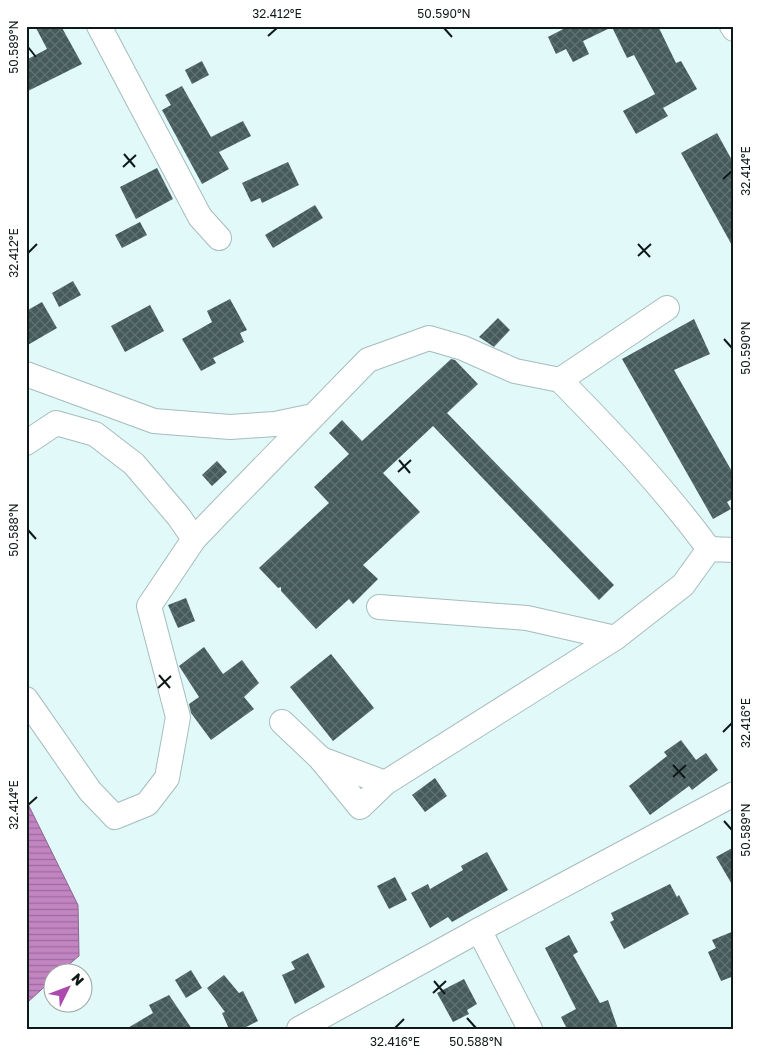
<svg xmlns="http://www.w3.org/2000/svg" width="760" height="1055" font-family="'Golos Text',sans-serif">
  <style>
    .water { fill: url(#water-rules); stroke: #8d658f }
    .building { fill: url(#building-cross-hatch) }
    .lines { fill: none; stroke-linecap: round; stroke-linejoin: round }
    .minor-casing { stroke: #a6bcbd; stroke-width: 26 }
    .minor { stroke: #fff; stroke-width: 24 }
    .ticks { fill: none; stroke: #101919; stroke-width: 2 }
    .neatline { fill: none; stroke: #101919; stroke-width: 2 }
    .ticks-label { font-size: 12px; text-anchor: middle; fill: #101919 }
  </style>
  <defs>
    <pattern id="water-rules" width="6" height="5" patternUnits="userSpaceOnUse" patternTransform="scale(1.25)"><rect width="6" height="5" fill="#c285c2"/><path d="M0 2.5h6" fill="none" stroke="#9c6c9d"/></pattern>
    <pattern id="building-cross-hatch" width="8" height="8" patternUnits="userSpaceOnUse" patternTransform="scale(1.25)"><rect width="8" height="8" fill="#455a5a"/><path d="M0 0l8 8M0 8l8-8" fill="none" stroke="#627272"/></pattern>
  </defs>
  <rect width="100%" height="100%" fill="#e1f9f9"/>
  <polygon class="water" points="26,800 78,905 79,956 60,972 52,972 52,980 29,1001 26,1001"/>
  <g class="building">
    <polygon points="35,26 61,26 82,64 26,92 26,60 47,49"/>
    <polygon points="569,26 658,26 676,63 681,61 697,89 663,108 668,116 636,134 623,111 655,94 634,55 627,58 612,27 583,41 589,54 573,62 566,49 556,54 548,37"/>
    <polygon points="202,61 209,75 192,84 185,70"/>
    <polygon points="182,86 211,137 243,121 251,136 219,152 229,169 202,184 162,110 171,105 165,95"/>
    <polygon points="717,133 734,164 734,249 681,153"/>
    <polygon points="288,162 299,185 262,203 260,198 251,202 242,183"/>
    <polygon points="157,168 173,199 136,219 120,187"/>
    <polygon points="315,205 323,218 273,248 265,235"/>
    <polygon points="140,222 147,235 122,248 115,235"/>
    <polygon points="73,281 81,295 59,307 52,293"/>
    <polygon points="230,299 247,330 240,333 244,342 213,358 216,363 201,371 182,339 212,322 207,311"/>
    <polygon points="42,302 57,328 26,346 26,311"/>
    <polygon points="150,305 164,331 125,352 111,326"/>
    <polygon points="498,318 510,330 494,347 479,337"/>
    <polygon points="694,319 710,354 674,370 734,475 734,498 727,502 731,509 713,519 622,359"/>
    <polygon points="451,359 455,360 478,384 447,413 614,585 599,600 433,426 383,473 420,512 363,565 378,579 353,604 349,599 316,629 281,591 281,587 278,588 259,568 329,503 314,487 349,454 329,433 342,420 362,441"/>
    <polygon points="217,461 227,472 212,486 202,475"/>
    <polygon points="186,598 195,621 178,628 168,605"/>
    <polygon points="204,647 223,674 242,660 259,683 244,697 254,709 211,740 191,713 189,704 199,697 179,666"/>
    <polygon points="331,654 374,708 333,741 290,687"/>
    <polygon points="681,740 696,760 706,753 718,770 692,790 689,786 650,815 629,786 667,756 664,752"/>
    <polygon points="435,778 447,796 425,812 412,795"/>
    <polygon points="734,847 734,888 716,857"/>
    <polygon points="487,852 508,890 452,922 448,917 430,928 411,893 428,884 430,889 463,870 461,866"/>
    <polygon points="395,877 407,900 389,909 377,886"/>
    <polygon points="670,884 677,897 679,895 689,914 624,949 610,922 614,920 611,913"/>
    <polygon points="734,931 734,976 721,981 708,952 716,948 712,940"/>
    <polygon points="569,935 578,952 573,955 600,1003 608,1000 618,1029 567,1029 561,1017 576,1009 545,948"/>
    <polygon points="308,953 325,987 295,1004 282,975 295,969 291,962"/>
    <polygon points="191,970 202,988 186,998 175,980"/>
    <polygon points="224,975 239,993 243,991 258,1021 242,1029 229,1029 222,1013 225,1012 207,988"/>
    <polygon points="464,979 477,1004 467,1010 469,1014 453,1022 437,993"/>
    <polygon points="169,995 192,1029 126,1029 153,1013 149,1005"/>
  </g>
  <g class="lines">
    <g class="minor-casing">
      <g id="minor">
        <polyline points="99,26 200,217 219,238"/>
        <polyline points="732,26 734,29"/>
        <path d="M667,308L560,380C613,434 664,488 709,549"/>
        <polyline points="26,374 154,421 230,427 275,424 313,416"/>
        <polyline points="26,443 56,423 95,434 134,464 179,517 194,539"/>
        <polyline points="379,607 527,618 615,638"/>
        <polyline points="26,699 90,791 115,817 147,804 167,778 178,717 149,606 194,539 218,514 368,360 429,338 463,348 515,371 560,380"/>
        <polyline points="282,722 320,758 360,807 385,783 615,638 683,585 709,549 734,550"/>
        <polyline points="321,759 385,783"/>
        <polyline points="479,930 530,1029"/>
        <polyline points="299,1029 479,930 734,794"/>
      </g>
    </g>
    <use href="#minor" class="minor"/>
  </g>
  <path class="ticks" d="M444,28L452,37M268,36L277,28M28,47L36,57M124,154L135,167M123,167L136,155M723,179L732,171M638,244L650,257M28,253L37,244M638,256L651,244M724,339L732,348M399,460L410,473M398,472L411,460M28,530L36,539M159,675L170,688M158,688L171,676M723,732L732,723M673,765L685,778M673,777L686,765M28,805L37,797M724,821L732,830M434,981L445,994M433,993L446,981M467,1018L476,1028M395,1028L404,1019"/>
  <rect width="760" height="1055" fill="none" stroke="#ffffff" stroke-width="55"/>
  <g transform="translate(68 988) rotate(48)"><circle r="24" fill="#ffffff" stroke="#9fa3a3"/>
  <path d="M0-4L9 19L0 12L-9 19Z" fill="#ac49af"/>
  <text y="-8" font-size="14" font-weight="bold" text-anchor="middle" fill="#101919">N</text>
  </g>
  <rect x="28" y="28" width="704" height="1000" class="neatline"/>
  <g class="ticks-label">
    <text x="277" y="18">32.412°E</text>
    <text x="444" y="18">50.590°N</text>
    <text transform="translate(14 47) rotate(-90)" y="4">50.589°N</text>
    <text transform="translate(746 171) rotate(-90)" y="4">32.414°E</text>
    <text transform="translate(14 253) rotate(-90)" y="4">32.412°E</text>
    <text transform="translate(746 348) rotate(-90)" y="4">50.590°N</text>
    <text transform="translate(14 530) rotate(-90)" y="4">50.588°N</text>
    <text transform="translate(746 723) rotate(-90)" y="4">32.416°E</text>
    <text transform="translate(14 805) rotate(-90)" y="4">32.414°E</text>
    <text transform="translate(746 830) rotate(-90)" y="4">50.589°N</text>
    <text x="395" y="1046">32.416°E</text>
    <text x="476" y="1046">50.588°N</text>
  </g>
</svg>
